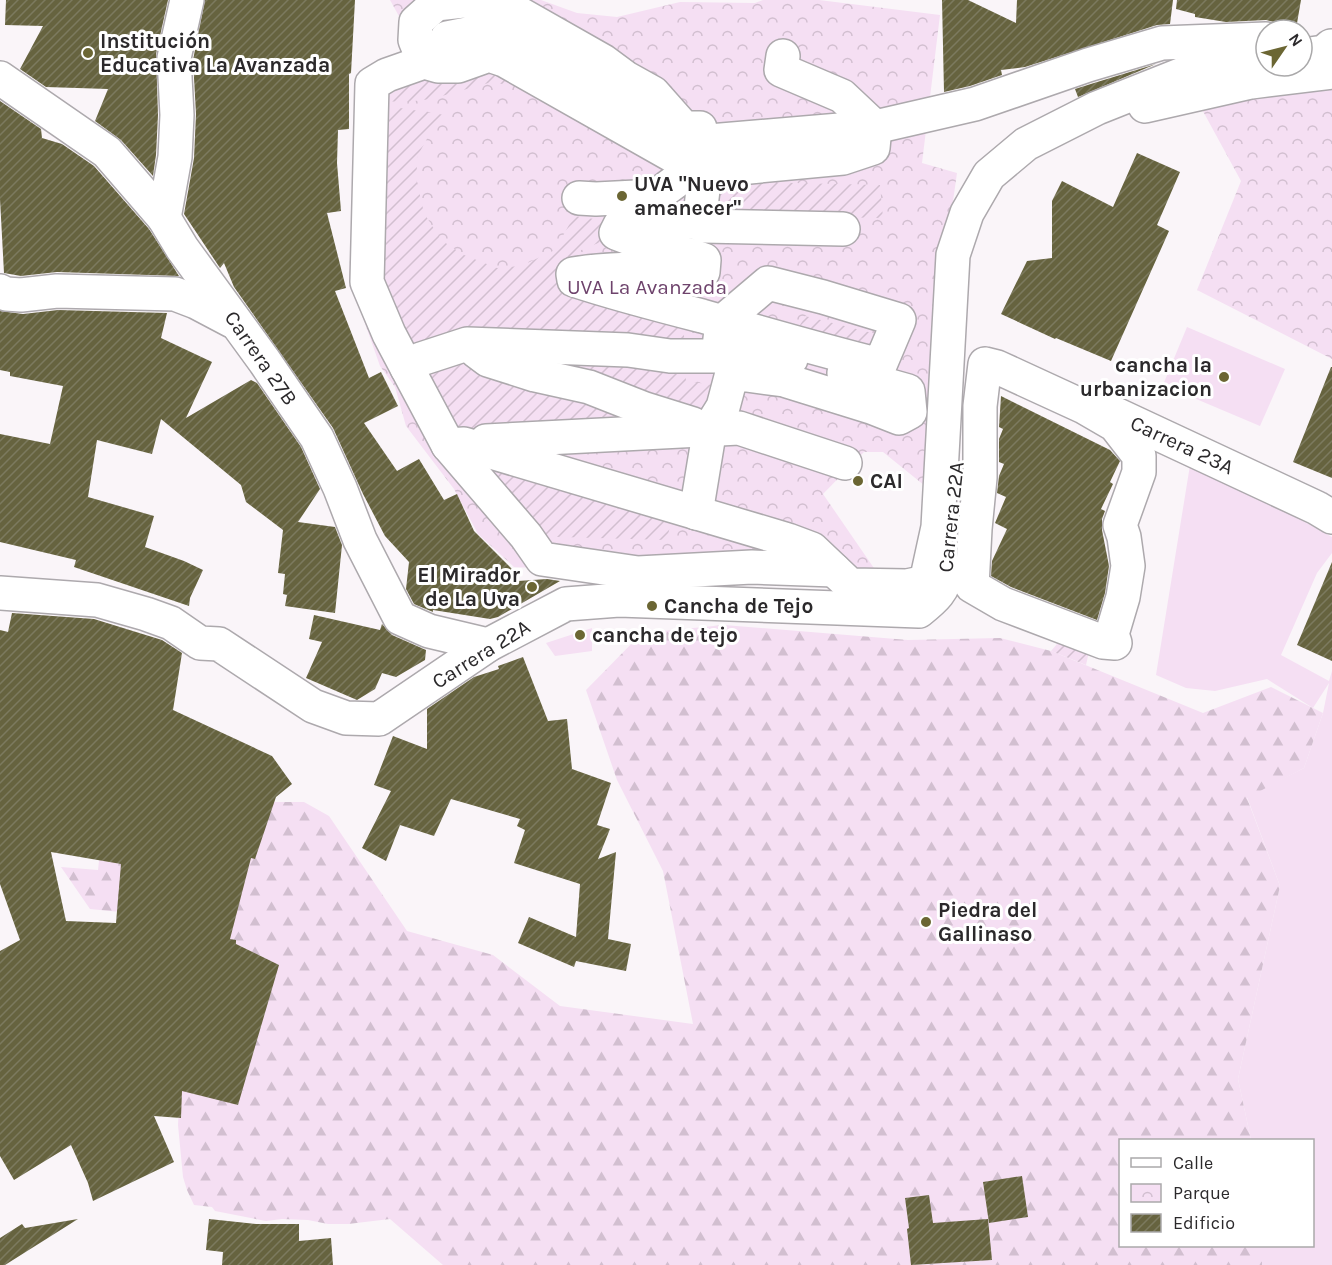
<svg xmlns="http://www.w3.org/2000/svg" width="1332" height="1265" font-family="Karla,sans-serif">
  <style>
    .grass { fill: #f5dff3 }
    .forest { fill: url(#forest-firs) }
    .park { fill: url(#park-crowns) }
    .garden { fill: url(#garden-furrows) }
    .building { fill: url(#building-hatch); fill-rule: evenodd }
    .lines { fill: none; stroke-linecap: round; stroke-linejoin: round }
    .minor-casing { stroke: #ada9ad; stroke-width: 36 }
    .minor { stroke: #fff; stroke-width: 33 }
    .poi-dot { fill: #6b6633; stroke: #fff; stroke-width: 2 }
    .labels { text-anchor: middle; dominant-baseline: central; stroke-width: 6; stroke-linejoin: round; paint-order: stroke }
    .poi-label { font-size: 21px; font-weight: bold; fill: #2b292b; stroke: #fff; text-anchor: start }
    .park-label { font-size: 21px; fill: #6e436c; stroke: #fff }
    .street-label { font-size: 21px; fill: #2b292b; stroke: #fff }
  </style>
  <defs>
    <pattern id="forest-firs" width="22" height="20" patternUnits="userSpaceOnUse" patternTransform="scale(1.5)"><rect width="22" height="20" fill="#f5dff3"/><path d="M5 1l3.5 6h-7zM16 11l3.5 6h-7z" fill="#d2bfd0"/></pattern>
    <pattern id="park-crowns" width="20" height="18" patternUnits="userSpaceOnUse" patternTransform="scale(1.5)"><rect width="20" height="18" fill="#f5dff3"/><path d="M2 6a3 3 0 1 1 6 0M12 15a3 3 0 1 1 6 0" fill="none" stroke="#d2bfd0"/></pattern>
    <pattern id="garden-furrows" width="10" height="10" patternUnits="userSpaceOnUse" patternTransform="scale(1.5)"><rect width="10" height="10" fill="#f5dff3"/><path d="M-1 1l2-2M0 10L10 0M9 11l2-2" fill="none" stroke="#d2bfd0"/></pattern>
    <pattern id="building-hatch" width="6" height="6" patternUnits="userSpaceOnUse" patternTransform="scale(1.5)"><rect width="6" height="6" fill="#66633f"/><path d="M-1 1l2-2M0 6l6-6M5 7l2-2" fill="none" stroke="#7c7a5f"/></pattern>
  </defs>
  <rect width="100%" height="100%" fill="#faf5f9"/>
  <g class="grass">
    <polygon points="1187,327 1285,369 1260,426 1163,385"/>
    <polygon points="1191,459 1332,537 1332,553 1317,573 1281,655 1329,681 1332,671 1332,1265 1262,1265 1262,1246 1312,1246 1312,1140 1251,1140 1238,1079 1280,886 1247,797 1304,768 1323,713 1329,683 1313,708 1267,679 1215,691 1186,688 1156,675"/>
    <polygon points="592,628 592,651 555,656 546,643"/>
  </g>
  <polygon class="forest" points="724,625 908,640 1000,638 1051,651 1203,713 1271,687 1323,713 1304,768 1247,798 1280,886 1238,1079 1251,1140 1120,1140 1120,1246 1262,1246 1262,1265 443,1265 390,1219 348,1224 328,1224 308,1220 282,1219 266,1221 215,1211 212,1207 194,1205 187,1190 183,1177 178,1125 183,1031 151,915 90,909 61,867 98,870 103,825 0,766 275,802 304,802 329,816 407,931 493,955 560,1006 693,1024 663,871 617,780 586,690 642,633"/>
  <g class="park">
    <polygon points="390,0 541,0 577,13 617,17 680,2 755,3 763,0 819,0 940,15 922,163 957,173 947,243 935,494 883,452 864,452 823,494 878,574 556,569 514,567 478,534 454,489 406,426 395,387 380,366 349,278 358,107 355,82 413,54 400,18"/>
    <polygon points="1332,88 1332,359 1197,290 1241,181 1198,102"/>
  </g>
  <g class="garden">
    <polygon points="495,63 538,91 492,82 431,99 406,102 381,101 394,78"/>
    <polygon points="400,108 445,115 428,137 418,155 416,178 424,213 441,240 464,255 497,268 521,266 555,250 574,216 608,221 603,241 579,251 563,267 684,323 684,340 412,358 381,296 382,110"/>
    <polygon points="711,181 880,185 883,218 708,215"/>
    <polygon points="805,316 880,335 876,348 799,327"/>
    <polygon points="511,351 685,371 686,381 713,385 704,409 705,415"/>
    <polygon points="441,358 475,363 680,431 446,436 415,370"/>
    <polygon points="448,445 604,491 608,510 649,512 671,521 667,540 526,536"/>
    <polygon points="1063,637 1091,643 1086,665 1051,651"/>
  </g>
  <g class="building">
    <polygon points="6,0 168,0 156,54 158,115 156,155 153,176 121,140 95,121 108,89 46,87 20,69 43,26 5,25"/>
    <polygon points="205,0 355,0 351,73 349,74 349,129 338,130 337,163 341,211 327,213 346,288 335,291 369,378 381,372 398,406 364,423 397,471 419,459 444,500 457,494 474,531 515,572 518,581 547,579 560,581 498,617 490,619 433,610 433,612 414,604 406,589 409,562 385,536 363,494 333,428 234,287 224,263 220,268 184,214 194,158 196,114 193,60"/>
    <polygon points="942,0 968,0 1016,23 1017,0 1173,0 1170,24 1157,25 1025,67 1001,70 1002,75 970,86 944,92"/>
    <polygon points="1177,0 1301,0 1296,29 1280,27 1274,22 1266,20 1226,22 1195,17 1195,14 1176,9"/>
    <polygon points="1156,64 1078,97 1075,89 1094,83"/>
    <polygon points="0,101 41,129 42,138 62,144 94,166 149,229 179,276 57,272 21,276 4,273 0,199"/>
    <polygon points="1137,153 1180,172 1157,225 1169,231 1111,361 1056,338 1055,339 1001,314 1027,261 1052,258 1052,201 1062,181 1113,207"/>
    <polygon points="58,310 167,313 161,338 212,362 186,418 251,380 257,383 301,447 320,489 298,522 335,527 342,545 335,613 285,606 287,595 283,594 285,574 278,573 283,530 246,502 241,485 161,419 152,454 97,440 88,497 154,516 145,547 184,561 203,570 190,598 189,606 74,567 76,560 0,542 0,434 50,444 63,386 10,376 10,372 0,370 0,311 23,314"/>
    <polygon points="1331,367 1332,367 1332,478 1293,462"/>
    <polygon points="1001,396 1110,450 1120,461 1110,482 1113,484 1101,509 1105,511 1102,519 1102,530 1109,566 1105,593 1097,620 1011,587 991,576 992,561 1007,529 995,523 1006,497 997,493 999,476 1004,464 999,462 999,439 1003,429 999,427"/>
    <polygon points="1332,562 1332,661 1297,645"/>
    <path d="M12,613L94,619L162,640L182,653L173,710L272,756L292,784L276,797L255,859L251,858L230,939L236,940V944L279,965L238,1105L182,1091L181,1118L154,1116L174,1162L93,1201L88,1183L71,1145L14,1180L0,1156V951L20,940L0,884V630L8,632ZM51,852L121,864L116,923L66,921Z"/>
    <polygon points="314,615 380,630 382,624 392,635 426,650 425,660 396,677 382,673 375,689 357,700 306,678 322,642 309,639"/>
    <polygon points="523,657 548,721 567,719 572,769 611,783 597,825 610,829 598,859 616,852 608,939 631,944 626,971 576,961 574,967 518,943 529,917 576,937 580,884 514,863 525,830 517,826 520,819 451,799 434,836 400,825 386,861 362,848 391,791 374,785 393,736 427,749 427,709 474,677 499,669 498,666"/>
    <polygon points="1022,1176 1028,1217 989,1223 983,1182"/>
    <polygon points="929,1195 933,1223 988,1219 992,1260 911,1265 907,1229 909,1228 905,1198"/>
    <polygon points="78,1219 5,1265 0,1265 0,1238 22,1224 25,1228"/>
    <polygon points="209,1219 256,1224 299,1224 299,1241 331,1238 333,1265 222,1265 223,1252 206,1250"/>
  </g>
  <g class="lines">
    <g class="minor-casing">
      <g id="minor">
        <polyline points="447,38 498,28 568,62 641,121 686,143 875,127 975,104 1088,65 1162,43 1266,39"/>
        <polyline points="1302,55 1324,52 1331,46"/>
        <polyline points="424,62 415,40 416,22 436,4 463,1 506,6 603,61 626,78 653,93 684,128 700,128"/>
        <polyline points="0,78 107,152 164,218 182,248 265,362 317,438 340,488 360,540 400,618 429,631 488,645"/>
        <polyline points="1145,106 1251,82 1332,72"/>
        <polyline points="705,172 700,216 703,226 843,229"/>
        <polyline points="579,198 596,199 656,196 687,173 843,158 873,148 875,127 842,96 781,70 783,56"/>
        <polyline points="164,218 175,157 177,115 174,58 187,0"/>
        <path d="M701,222L620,225L616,233L647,245L683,253L704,260L703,272C660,268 616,267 573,274L574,280C616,294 659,305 702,316C761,333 820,350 880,365L899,320L823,297L768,283L722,322L718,356H670L628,350L467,344L421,359L407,368L448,445L464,444L788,540L812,549L850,585L907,586L926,582L938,527L953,255L967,213L989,175L1026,144L1097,108L1185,73L1226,64L1266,59"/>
        <polyline points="0,291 6,294 21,295 57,291 175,294 196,302 232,321"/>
        <polyline points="476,351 488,360 535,375 589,387 645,409 693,424"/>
        <polyline points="718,356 736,359 753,351 791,359"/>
        <polygon points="985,364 997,367 1084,407 1115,425 1139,456 1139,472 1120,525 1124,537 1128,566 1123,597 1112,634 1115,643 1103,642 1003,604 972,586 975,529 980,478 980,406"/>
        <polyline points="407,368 389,334 367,282 372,84 387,75 424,62 438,66 458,66 489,55 504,60 677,158 699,173"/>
        <polyline points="1107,410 1317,508 1332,517"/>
        <polyline points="486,441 739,428 845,463"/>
        <polyline points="448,445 526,536 542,559 638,573 752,567 834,570"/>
        <polyline points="696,513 710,428 723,407 732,373 784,380 871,407 899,418 910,412 908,391 844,373"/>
        <path d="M0,593L97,600L146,614L171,623L200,643L219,644L313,706L346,718L379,719L488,645L566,604L619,600L919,611C934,599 945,590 947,570"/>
      </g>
    </g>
    <use href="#minor" class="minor"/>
  </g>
  <g class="poi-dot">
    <circle cx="88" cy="53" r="6"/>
    <circle cx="622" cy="196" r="6"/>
    <circle cx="1224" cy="377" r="6"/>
    <circle cx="858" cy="481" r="6"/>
    <circle cx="532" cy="587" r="6"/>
    <circle cx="652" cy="606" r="6"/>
    <circle cx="580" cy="635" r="6"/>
    <circle cx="926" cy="922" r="6"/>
  </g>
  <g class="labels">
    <g class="poi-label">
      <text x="100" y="41">Institución<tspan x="100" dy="24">Educativa La Avanzada</tspan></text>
      <text x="634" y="184">UVA "Nuevo<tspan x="634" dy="24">amanecer"</tspan></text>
      <text x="1212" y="365" text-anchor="end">cancha la<tspan x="1212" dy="24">urbanizacion</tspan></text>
      <text x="870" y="481">CAI</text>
      <text x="520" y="575" text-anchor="end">El Mirador<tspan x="520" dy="24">de La Uva</tspan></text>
      <text x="664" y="606">Cancha de Tejo</text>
      <text x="592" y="635">cancha de tejo</text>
      <text x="938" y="910">Piedra del<tspan x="938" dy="24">Gallinaso</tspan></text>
    </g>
    <g class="park-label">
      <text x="647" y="287">UVA La Avanzada</text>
    </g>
    <g class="street-label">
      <text transform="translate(261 358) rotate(55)">Carrera 27B</text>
      <text transform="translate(1182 445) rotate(25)">Carrera 23A</text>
      <text transform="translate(951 517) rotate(-84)">Carrera 22A</text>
      <text transform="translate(481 654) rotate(-32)">Carrera 22A</text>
    </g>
  </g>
  <rect x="1119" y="1139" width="195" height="108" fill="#ffffff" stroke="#aaa9aa" stroke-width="1.5"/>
  <rect x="1131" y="1158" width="30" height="9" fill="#ffffff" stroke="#aaa9aa" stroke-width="1.5"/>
  <text x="1173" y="1169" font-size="18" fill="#2b292b">Calle</text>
  <rect x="1131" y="1184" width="30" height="18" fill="url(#park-crowns)" stroke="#aaa9aa" stroke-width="1.5"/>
  <text x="1173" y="1199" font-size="18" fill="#2b292b">Parque</text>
  <rect x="1131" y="1214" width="30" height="18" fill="url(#building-hatch)" stroke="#aaa9aa" stroke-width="1.5"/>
  <text x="1173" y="1229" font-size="18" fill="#2b292b">Edificio</text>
  <g transform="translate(1284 48) rotate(55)"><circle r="28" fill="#ffffff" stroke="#aaa9aa" stroke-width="1.5"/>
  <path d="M0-4.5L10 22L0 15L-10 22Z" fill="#6b6633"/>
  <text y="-9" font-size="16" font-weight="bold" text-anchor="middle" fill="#2b292b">N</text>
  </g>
</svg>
